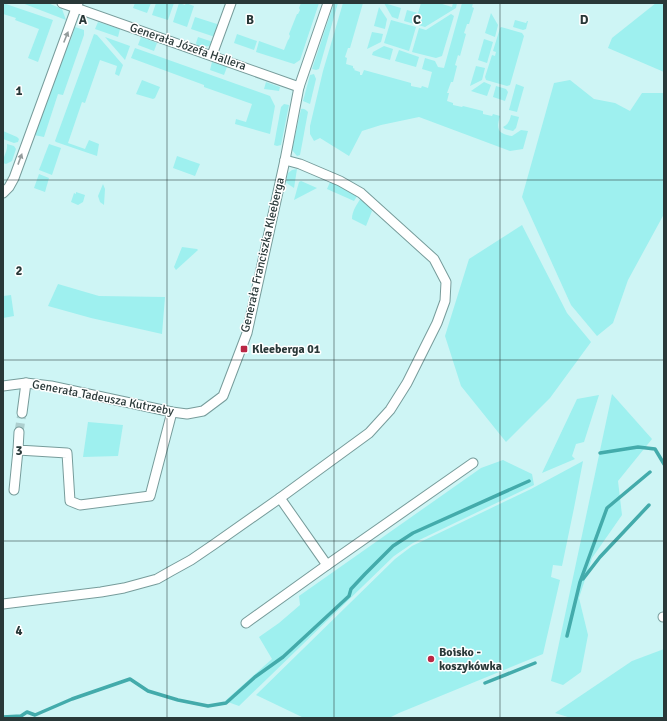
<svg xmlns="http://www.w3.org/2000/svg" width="667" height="721" font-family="Signika,sans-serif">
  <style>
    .green { fill: #9ef0ef }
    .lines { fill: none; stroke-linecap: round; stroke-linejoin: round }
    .stream { stroke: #43abab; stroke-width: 3.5 }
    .street-tunnel { stroke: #adcfcf; stroke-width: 9; stroke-dasharray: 9 4.5; stroke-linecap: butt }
    .street-casing { stroke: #779c9b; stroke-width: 11 }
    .street { stroke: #fff; stroke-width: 9 }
    .oneway { fill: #949c9c }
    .grid { fill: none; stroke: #293838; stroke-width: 1; stroke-opacity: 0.55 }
    .poi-dot { fill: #b92745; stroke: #fff; stroke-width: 1.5 }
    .labels { text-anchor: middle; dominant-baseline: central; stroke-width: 3; stroke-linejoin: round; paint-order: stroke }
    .street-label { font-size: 12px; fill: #293838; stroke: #fff }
    .poi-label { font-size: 12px; font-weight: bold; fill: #293838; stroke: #fff; text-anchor: start }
    .grid-label { font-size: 13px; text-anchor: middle; font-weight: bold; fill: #293838; stroke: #fff; stroke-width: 3; stroke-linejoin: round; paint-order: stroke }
  </style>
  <rect width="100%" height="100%" fill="#cef5f5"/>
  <g class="green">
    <polygon points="3,3 53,20 38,62 28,58 39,29 15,20 16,18 3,14"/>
    <polygon points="22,3 48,3 62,9 66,20"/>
    <polygon points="135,3 151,3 147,13 133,8"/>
    <polygon points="156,3 174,3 168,20 152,15"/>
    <polygon points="179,3 185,5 186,3 194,6 187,27 173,22"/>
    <polygon points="301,3 319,3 300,60 294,64 256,52 259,41 284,50 288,40 289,39 290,36 289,34 297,14 298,14 300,10 299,8"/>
    <polygon points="334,3 338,3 319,69 316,70 312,69"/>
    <path d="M343,3H363L350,48H348L345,57L347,58L346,64L353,66V68L355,69L354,70L360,72V75H362L364,70L411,83V86L421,88L422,86L428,88L432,72L422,69L425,58L435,61L438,67L444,68L462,3H473L472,7L474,8L469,24H467L464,33L466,34L460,56L458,55L455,65L457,66L453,82H451L447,93H449L447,101L453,103V105L462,107L463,106L483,111V114L492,116L493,114L500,116C496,129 498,134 512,136L521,130L528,131L523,149L510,151L419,117L381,125L362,131L349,156L320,138L314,141L310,134V126L323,71Z"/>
    <polygon points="384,3 401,8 398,19 392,17"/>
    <polygon points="421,3 439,3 452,7 453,3 457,3 456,8 425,27 404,21 407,10 418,13"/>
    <polygon points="656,3 664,3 664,72 608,48 612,38"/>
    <polygon points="379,7 387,19 385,29 374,26"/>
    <polygon points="491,13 498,25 495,37 485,33"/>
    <polygon points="451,14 454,16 442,56 436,58 412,52 419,28 426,30"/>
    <polygon points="195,17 217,24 218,27 215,37 191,29"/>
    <polygon points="391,20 416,27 409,51 384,43"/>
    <polygon points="515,20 526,23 527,21 528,21 526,29 523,30 513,27"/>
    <polygon points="98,22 120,29 118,37 95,29"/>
    <polygon points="75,27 84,30 84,35 63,95 58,94 44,137 34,135 64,51 71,39"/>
    <polygon points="501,27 522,33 524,36 510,85 507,86 486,80 485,77 492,55 495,56 496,52 493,51 500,28"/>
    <polygon points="372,32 383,34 381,42 367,49"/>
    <polygon points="94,34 97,35 123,65 119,76 115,74 117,66 100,60 85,103 82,102 68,143 85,149 89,140 99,144 97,156 56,142 55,141"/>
    <polygon points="237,34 257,41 254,50 234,43"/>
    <polygon points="105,37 130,46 125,60"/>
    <polygon points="141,37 157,43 154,51 138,45"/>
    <polygon points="198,37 213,42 209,46 203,47 197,46 196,43"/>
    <polygon points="484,39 493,42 487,63 478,60"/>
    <polygon points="384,46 393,49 390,60 372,55 373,52"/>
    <polygon points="135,48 270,96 275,106 270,134 235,124 236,119 246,122 252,104 204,87 204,85 131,58"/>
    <polygon points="399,50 419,57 416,67 395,61"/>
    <polygon points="212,62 227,67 224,75 210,70"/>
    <polygon points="476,66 485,68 482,80 470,86"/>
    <polygon points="314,74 316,79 310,104 303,101 310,75"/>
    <polygon points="142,80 160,87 155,98 153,99 136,94"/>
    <polygon points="570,80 594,99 615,103 630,111 642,93 664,93 664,214 628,280 613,323 597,336 571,305 522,197 554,83"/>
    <polygon points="266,82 280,87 279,91 272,90 264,89"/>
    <polygon points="484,82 491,85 487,96 471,91"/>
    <polygon points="516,84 524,87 517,112 509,110"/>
    <polygon points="496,86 506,89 508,92 505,101 493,97"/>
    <polygon points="284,104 289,105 281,145 277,146 274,145 281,107"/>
    <path d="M301,109C304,108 306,110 308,112L300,155L297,156L292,150Z"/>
    <path d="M511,115L519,117L516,128L513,131L505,129L503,127C508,125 510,120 511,115Z"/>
    <polygon points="3,131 17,137 19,139 18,142 14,143 3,139"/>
    <path d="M7,144L14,146L16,149L12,161L6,164L3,163C3,156 8,151 7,144Z"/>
    <polygon points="49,144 61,148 52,175 39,170"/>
    <polygon points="177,156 200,164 195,176 173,168"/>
    <polygon points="297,169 294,188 288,184 286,182 288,173 292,170"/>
    <polygon points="39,174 49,178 45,192 34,188"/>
    <polygon points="301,181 317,188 294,200 299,182"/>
    <polygon points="332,181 359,193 354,201 327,189 330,182"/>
    <polygon points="103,184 105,189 104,205 100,202 98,196"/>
    <polygon points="76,192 85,195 83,202 78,205 71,202 74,193 76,194"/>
    <path d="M361,198L366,202L372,211L366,226L352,219C352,211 357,204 361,198Z"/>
    <polygon points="522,225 567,313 591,342 550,398 506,442 461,386 445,336 469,259"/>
    <polygon points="182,247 197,249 198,250 176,270 174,267"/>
    <polygon points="58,284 99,296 165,297 162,334 91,318 48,306"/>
    <polygon points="11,295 14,316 3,318 3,296"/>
    <polygon points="612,394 652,439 618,481 622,515 592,558 579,598 588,635 581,672 563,685 551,681"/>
    <polygon points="599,395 584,442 576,444 572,456 575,459 542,473 577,399"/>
    <polygon points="88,422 123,425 118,456 83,457"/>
    <polygon points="503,460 532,474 534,485 413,543 394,556 239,706 225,701 272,659 259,637 279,623 300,605 299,596 481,468"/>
    <polygon points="583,461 574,508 562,566 553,565 551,577 560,580 543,654 399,713 389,718 304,718 256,695 395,559 412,546 531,489"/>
    <polygon points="664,649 664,718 571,718 555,713 632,661"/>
  </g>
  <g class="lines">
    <g class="stream">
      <polyline points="600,453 638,447 655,449 664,464"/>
      <polyline points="583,579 600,557 649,505"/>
      <polyline points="567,636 580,582 607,508 650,472"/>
      <polyline points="485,683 535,663"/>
      <polyline points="3,717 21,716 27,712 35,715 72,699 130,679 148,691 178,700 208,706 226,703 255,677 283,657 349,596 351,589 365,574 393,546 413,533 529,481"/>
    </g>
    <polyline class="street-tunnel" points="19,432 22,413"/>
    <g class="street-casing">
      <g id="street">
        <polyline points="62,3 299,87"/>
        <polyline points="212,55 231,3"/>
        <polyline points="3,193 9,187 14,178 78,3"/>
        <polyline points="3,386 26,383 51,386 172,412 187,414 203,411 223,396 247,333 285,160 299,87 328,3"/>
        <polyline points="22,413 26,383"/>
        <polyline points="19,432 18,450 67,453 70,501 80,505 150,496 172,412"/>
        <polyline points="14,490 18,450"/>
        <polyline points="280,498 327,565"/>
        <polyline points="3,604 101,592 124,588 157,579 171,571 191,560 213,545 280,498 369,433 390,410 407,383 437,323 445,301 446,282 434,259 361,193 340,181 300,164 285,160"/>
        <polyline points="663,617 664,617"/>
        <polyline points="246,623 327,565 473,463"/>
      </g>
    </g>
    <use href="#street" class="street"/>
  </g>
  <defs><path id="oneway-solid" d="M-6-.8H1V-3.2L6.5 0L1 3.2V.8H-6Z"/></defs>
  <g class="oneway">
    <use href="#oneway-solid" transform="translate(66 37) rotate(-68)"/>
    <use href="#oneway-solid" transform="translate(20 159) rotate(-70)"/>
  </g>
  <path class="grid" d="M167,3V718M334,3V718M500,3V718M3,180H664M3,360H664M3,541H664"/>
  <g class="poi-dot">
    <rect x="240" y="345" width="8" height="8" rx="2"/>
    <circle cx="431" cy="659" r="4"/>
  </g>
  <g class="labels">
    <g class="street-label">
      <text transform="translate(188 47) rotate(19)">Generała Józefa Hallera</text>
      <text transform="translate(263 255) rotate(-77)">Generała Franciszka Kleeberga</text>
      <text transform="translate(103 398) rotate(11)">Generała Tadeusza Kutrzeby</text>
    </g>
    <g class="poi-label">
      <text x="252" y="349">Kleeberga 01</text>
      <text x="439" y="652">Boisko -<tspan x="439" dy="14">koszykówka</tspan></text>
    </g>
  </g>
  <g class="grid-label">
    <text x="83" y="24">A</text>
    <text x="250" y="24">B</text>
    <text x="417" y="24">C</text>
    <text x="584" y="24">D</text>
    <text x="19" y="95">1</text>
    <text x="19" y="275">2</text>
    <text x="19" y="455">3</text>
    <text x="19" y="635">4</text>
  </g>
  <rect width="667" height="721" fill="none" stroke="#293838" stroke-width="8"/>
</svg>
